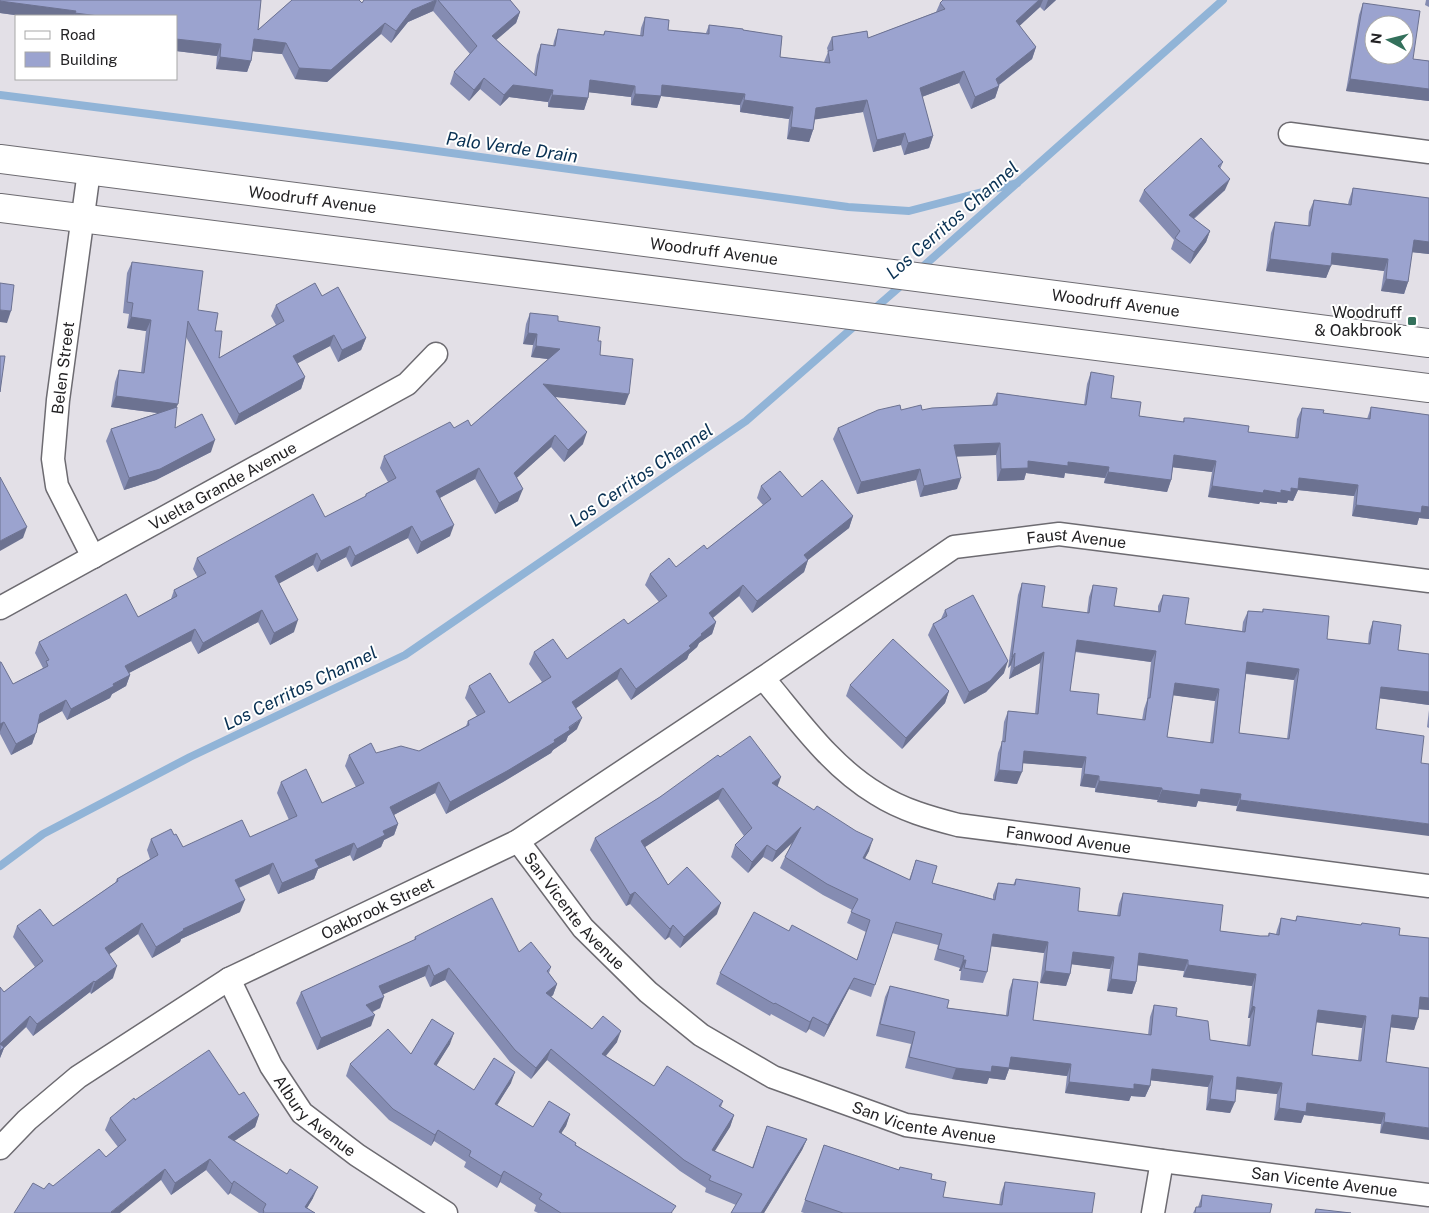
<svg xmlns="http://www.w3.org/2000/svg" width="1429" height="1213" font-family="'Public Sans',sans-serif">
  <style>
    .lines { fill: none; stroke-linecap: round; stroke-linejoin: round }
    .stream { stroke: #91b4d7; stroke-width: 8 }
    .minor-casing { stroke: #6d6b71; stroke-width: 25 }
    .secondary-casing { stroke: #6d6b71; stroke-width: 30 }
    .minor { stroke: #fff; stroke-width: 22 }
    .secondary { stroke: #fff; stroke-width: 28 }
    .wall { fill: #858cb2; fill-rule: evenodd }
    .shaded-wall { fill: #6c7291 }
    .building { fill: #9ba3cf; stroke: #6c7291; fill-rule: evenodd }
    .poi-dot { fill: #33705b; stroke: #fff; stroke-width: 2 }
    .labels { text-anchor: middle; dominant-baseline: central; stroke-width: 4; stroke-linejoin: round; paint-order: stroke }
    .street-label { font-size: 16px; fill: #232224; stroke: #fff }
    .poi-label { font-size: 16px; fill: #232224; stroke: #fff; text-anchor: end }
    .water-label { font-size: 18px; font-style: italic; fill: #093153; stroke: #fff }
  </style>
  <rect width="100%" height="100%" fill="#e3e0e7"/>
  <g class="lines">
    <g class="stream">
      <polyline points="0,95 400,146 848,207 909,211 1017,183"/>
      <polyline points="918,271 1223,0"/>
      <polyline points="873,310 904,283"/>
      <polyline points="0,866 43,834 190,757 405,655 746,421 858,323"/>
    </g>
    <g class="minor-casing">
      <g id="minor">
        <polyline points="1290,134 1429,152"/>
        <polyline points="89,171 58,400 53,459 57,486 93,557"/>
        <path id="s1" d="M0,608L407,384L436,354"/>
        <path id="s2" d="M763,678C798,719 830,766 877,794C902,810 931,818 958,825L1429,886"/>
        <path id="s3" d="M518,841L583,928L648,992L701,1035L773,1077L906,1125L1162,1161L1429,1195"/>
        <path id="s4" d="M229,979L271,1066L302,1113L357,1155L446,1213"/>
        <path id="s5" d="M0,1148L27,1120L78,1077L229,979L518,841L763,678L954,547L1059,534L1429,581"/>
        <polyline points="1153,1213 1162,1161"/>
      </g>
    </g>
    <g class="secondary-casing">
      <g id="secondary">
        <path id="s6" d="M0,159L1429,343"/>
        <polyline points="0,208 1429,388"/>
      </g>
    </g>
    <use href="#minor" class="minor"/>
    <use href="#secondary" class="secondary"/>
  </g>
  <g class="wall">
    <polygon points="0,0 261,0 258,30 292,0 359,0 362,3 364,0 510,0 520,12 516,23 496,40 534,74 537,55 541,44 553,46 554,41 558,29 603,35 605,31 640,36 641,28 645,17 669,20 668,30 706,33 709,25 743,29 743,30 782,36 780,57 824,62 828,52 827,48 832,37 867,31 868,38 936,12 940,3 943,0 1056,0 1044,11 1040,7 1019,26 1036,47 1032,59 999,85 999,86 995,98 971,109 959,83 922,97 933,136 929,148 904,155 901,145 873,152 863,112 815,119 813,130 809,142 787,139 789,119 740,112 740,105 661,96 657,108 631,105 631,97 589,92 588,98 584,110 548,107 548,102 509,97 500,106 480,89 469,101 450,84 454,72 470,54 433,11 408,22 391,43 381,34 327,82 295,79 282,54 252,51 251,61 247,72 216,69 217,56 176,51 176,16 22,16 0,13"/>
    <polygon points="1426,0 1429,0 1429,7 1425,5"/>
    <polygon points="1363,3 1413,59 1429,61 1429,101 1346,91 1359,15"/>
    <polygon points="1223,162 1220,169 1225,190 1194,219 1210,231 1206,242 1190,264 1171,249 1174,240 1139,201 1144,190"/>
    <polygon points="1353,188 1429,198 1429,254 1412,252 1408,282 1404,294 1381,291 1384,271 1331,264 1326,278 1266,271 1271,233 1275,222 1308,226 1309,212 1314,200 1348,204 1349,200"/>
    <polygon points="132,262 198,310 215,331 219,358 276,325 271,316 276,305 322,296 366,338 361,350 338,362 330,346 297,363 305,377 301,389 235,425 186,337 176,407 175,428 211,452 156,480 124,490 106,441 111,429 158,413 111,407 115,382 119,370 141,373 146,331 127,328 129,314 123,313 127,273"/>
    <polygon points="530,313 558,321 598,341 600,355 625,405 556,397 583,444 564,462 551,447 516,478 518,501 495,514 475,479 440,498 450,536 417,554 408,538 351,567 346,557 317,572 313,565 279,583 294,632 270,645 258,622 198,654 191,641 129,673 130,675 126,686 112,694 110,698 67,720 62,711 38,724 32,744 11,755 0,734 0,662 13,684 43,668 35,653 39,642 138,617 171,599 174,590 198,578 193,569 197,558 325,517 365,497 366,494 388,482 380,468 384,456 454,428 471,426 548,359 531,357 533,345 523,344 526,324"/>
    <polygon points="1091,372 1111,398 1139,416 1183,422 1184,418 1248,432 1295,438 1297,419 1302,408 1323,413 1367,419 1371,407 1429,415 1429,519 1419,518 1417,525 1352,516 1354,496 1298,490 1293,501 1288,500 1287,503 1277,502 1277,504 1260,502 1259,504 1208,497 1212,472 1173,467 1171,480 1167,492 1104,483 1105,478 1065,473 1064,478 1026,473 1024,480 997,481 996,455 956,456 957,489 920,497 916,480 857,494 833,439 838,428 901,410 922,410 992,405 997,393 1084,405 1087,384"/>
    <polygon points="761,486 802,497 853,516 849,528 808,560 804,572 752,613 739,596 713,618 716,622 712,634 699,643 697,647 689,654 687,659 631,700 617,679 576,708 577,729 568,736 566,741 553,750 551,753 503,782 446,814 435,793 394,815 398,824 394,835 384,840 381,847 353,861 350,855 318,869 314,879 278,894 269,874 239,888 240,912 181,939 180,942 152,958 138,934 109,954 113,978 91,994 90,992 33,1036 26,1027 4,1048 0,1058 0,987 4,992 35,967 13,937 17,926 53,926 115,883 117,879 150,859 147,850 151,839 174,835 183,847 250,837 289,820 277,793 281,782 322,803 356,787 345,766 349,755 376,753 419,751 466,726 468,721 477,716 465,698 469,686 509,703 542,682 529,664 534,652 567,659 628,624 659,602 645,585 650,574 676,567 707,549 763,505 757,498"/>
    <path d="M1022,583L1042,607L1087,613L1089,597L1093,585L1114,606L1158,611V606L1163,595L1185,624L1242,631L1243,622L1248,611L1262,612L1263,609L1327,639L1368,644L1369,633L1373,621L1398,650L1429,654V705L1379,698L1236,811L1237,806L1198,801L1196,807L1157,802L1158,800L1095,792V788L1080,786L1082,768L1023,763L1017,784L994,781L998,753L1002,742L1004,722L1008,711L1035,714L1040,663L1009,679L1011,665L1008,668L1018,595ZM1075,652L1151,662L1147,700L1144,709L1142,720L1097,714L1070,691ZM1246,674L1294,680L1287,739L1239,733ZM1173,695L1215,701L1210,743L1167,737Z"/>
    <polygon points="945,610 1004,673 986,692 964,704 928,635 933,624 941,619"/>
    <polygon points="850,685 949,691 945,703 902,749 846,696"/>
    <polygon points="1429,710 1429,728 1427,727"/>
    <path d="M720,757L777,786L869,851L865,858L909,880L916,860L932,883L993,899V895L998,883L1013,885L1016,879L1078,911L1117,916L1119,904L1123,893L1220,931L1260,936H1268L1269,933L1276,934L1277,930L1281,918L1295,921L1297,916L1361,925L1362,923L1399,935L1429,938V1010L1419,1009L1414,1030L1391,1027L1386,1062L1429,1068L1380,1133L1381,1124L1304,1115L1301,1123L1274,1120L1277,1094L1236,1089L1230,1113L1206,1110L1208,1087L1150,1080V1086L1145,1097L1131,1096L1129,1101L1065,1093L1067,1076L1009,1069L1005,1080L989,1078L987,1084L952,1079L905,1068L911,1044L876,1036L885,997L890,986L947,1008L1006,1015L1009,991L1013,979L1033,1020L1148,1035L1150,1017L1154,1005L1176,1016L1210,1040L1247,1045L1250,1018H1248L1252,986L1183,977L1184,971L1138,965L1136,982L1132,994L1107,991L1110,969L1072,964L1070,974L1066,986L1040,983L1044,953L991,946L987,972L983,983L960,980L961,971H959L960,968L934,960L938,945L892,933L871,997L849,989L824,1037L809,1029L806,1033L771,1014L770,1016L716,984L720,973L789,931L857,960L866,932L847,923L852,910L823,895L780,868L785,857L792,843L772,862L763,857L748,873L731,857L735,845L744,836L718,799L645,847L668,885L717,914L680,948L669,937L665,940L630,904L626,906L590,850L595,838L660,797ZM1316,1022L1362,1028L1358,1060L1312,1055Z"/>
    <polygon points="415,937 519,952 551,967 549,973 557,984 553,995 551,997 592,1029 617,1042 606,1056 654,1086 723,1101 721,1107 734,1115 730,1127 714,1151 752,1168 767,1126 807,1139 802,1150 764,1213 731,1213 736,1205 705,1192 706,1188 680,1171 547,1060 531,1079 510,1062 445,980 430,987 425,976 383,994 380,1008 373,1012 371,1026 317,1050 296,1003 301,992 414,940"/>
    <polygon points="450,1044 436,1066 474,1090 511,1083 497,1105 533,1127 570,1114 566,1126 561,1133 576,1145 673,1213 538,1213 534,1211 536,1205 500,1182 497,1188 464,1167 466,1162 434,1141 431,1146 389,1120 346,1076 350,1064 411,1054"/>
    <polygon points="239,1095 259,1115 255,1127 234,1141 313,1198 307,1208 315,1213 259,1213 230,1193 228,1195 206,1170 171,1195 161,1180 44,1189 53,1186 106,1157 118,1147 105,1130 110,1118 135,1100"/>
    <polygon points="824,1145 899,1170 900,1167 931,1179 943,1197 999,1205 1001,1193 1005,1182 1092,1213 804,1213 801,1212"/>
    <polygon points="1202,1195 1270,1213 1193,1213 1196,1207 1198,1207"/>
  </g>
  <g class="shaded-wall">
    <polygon points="437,0 433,11 408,22 391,43 396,31 412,10"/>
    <polygon points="1039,0 1043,0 1040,7 1012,33 1016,21"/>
    <polygon points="1048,0 1056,0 1044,11"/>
    <polygon points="0,1 76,11 74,16 22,16 0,13"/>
    <polygon points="520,12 516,23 488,47 492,36"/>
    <polygon points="75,13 99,16 74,16"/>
    <polygon points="385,23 381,34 327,82 295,79 299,68"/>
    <polygon points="176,39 221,44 217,56 176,51"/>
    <polygon points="254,39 286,43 282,54 250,51"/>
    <polygon points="1036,47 1032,59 993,89 999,86 995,98 971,109 975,97 996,79"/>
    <polygon points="220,57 251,61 247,72 216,69"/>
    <polygon points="964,71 959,83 916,99 920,88"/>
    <polygon points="484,78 480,89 469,101 474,90"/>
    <polygon points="1350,79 1429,89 1429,101 1346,91"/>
    <polygon points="590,80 635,86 631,97 586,92"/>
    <polygon points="513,85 553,90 548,102 509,97 500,106 504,95"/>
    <polygon points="662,85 745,94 740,105 661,96 657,108 631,105 635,94"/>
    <polygon points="552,95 588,98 584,110 548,107"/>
    <polygon points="744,100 793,107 789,119 740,112"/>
    <polygon points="867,100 863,112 812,120 816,108"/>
    <polygon points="791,127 813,130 809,142 787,139"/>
    <polygon points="905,133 901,145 873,152 877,140"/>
    <polygon points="933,136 929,148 904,155 908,143"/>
    <polygon points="1230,179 1225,190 1185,226 1189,215"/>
    <polygon points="1210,231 1206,242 1190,264 1194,252"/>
    <polygon points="1414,240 1429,242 1429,254 1410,252"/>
    <polygon points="1332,253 1388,259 1384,271 1328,264"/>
    <polygon points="1270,259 1331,266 1326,278 1266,271"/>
    <polygon points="1386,279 1408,282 1404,294 1381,291"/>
    <polygon points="0,310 11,311 7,323 0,322"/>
    <polygon points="131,317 151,320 146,331 127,328"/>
    <polygon points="528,333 537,334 533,345 523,344"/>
    <polygon points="334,335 330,346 289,368 293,356"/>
    <polygon points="366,338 361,350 338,362 342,350"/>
    <polygon points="536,346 560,349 556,360 531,357"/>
    <polygon points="305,377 301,389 235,425 239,414"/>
    <polygon points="543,384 629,394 625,405 539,395"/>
    <polygon points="116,396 178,404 173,415 111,407"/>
    <polygon points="587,432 583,444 564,462 568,450"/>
    <polygon points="555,435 551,447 509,485 514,473"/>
    <polygon points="215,440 211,452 156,480 124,490 129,478"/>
    <polygon points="1000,443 996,455 950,457 954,445"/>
    <polygon points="1174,455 1216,461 1212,472 1170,467"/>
    <polygon points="1028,461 1068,462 1109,467 1105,478 1065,473 1064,478 1026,473 1024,480 997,481 1001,469"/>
    <polygon points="479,468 475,479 432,502 436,491"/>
    <polygon points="920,469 916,480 857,494 861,482"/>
    <polygon points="1108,472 1171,480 1167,492 1104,483"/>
    <polygon points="961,478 957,489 920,497 924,486"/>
    <polygon points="1299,478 1358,485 1354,496 1298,490 1293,501 1288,500 1287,503 1277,502 1277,504 1260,502 1259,504 1208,497 1212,486 1264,490 1281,490 1291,488"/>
    <polygon points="523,489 518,501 495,514 499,503"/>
    <polygon points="1356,505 1422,506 1429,507 1429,519 1419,518 1417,525 1352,516"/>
    <polygon points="853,516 849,528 800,566 804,555"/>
    <polygon points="454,525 450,536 417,554 421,542"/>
    <polygon points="412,526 408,538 351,567 355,556"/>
    <polygon points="27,527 23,538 0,551 0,541"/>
    <polygon points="350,546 346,557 317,572 321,561"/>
    <polygon points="317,553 313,565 271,588 275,576"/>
    <polygon points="808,560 804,572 752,613 757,601"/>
    <polygon points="743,585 739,596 705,624 709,613"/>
    <polygon points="262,610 258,622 198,654 203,643"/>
    <polygon points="298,620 294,632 270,645 274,633"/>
    <polygon points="716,622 712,634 699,643 697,647 689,654 687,659 631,700 636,689 689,646 701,634"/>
    <polygon points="195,629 191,641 121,677 125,666"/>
    <polygon points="1077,640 1156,651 1151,662 1073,651"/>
    <polygon points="1044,652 1040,663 1009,679 1014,668"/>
    <polygon points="1015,653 1011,665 1008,668 1012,657"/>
    <polygon points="1008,661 1004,673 986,692 964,704 969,692"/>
    <polygon points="1247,662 1299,669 1294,680 1243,673"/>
    <polygon points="621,668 617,679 568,714 572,702"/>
    <polygon points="130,675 126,686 112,694 110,698 67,720 71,709 113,684"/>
    <polygon points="1175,683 1219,689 1215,701 1171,695"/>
    <polygon points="1381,687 1429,692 1429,705 1377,698"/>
    <polygon points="949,691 945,703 902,749 906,738"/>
    <polygon points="66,700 62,711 36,725 40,714"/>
    <polygon points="582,718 577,729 568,736 566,741 553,750 551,753 503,782 446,814 450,802 554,740"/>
    <polygon points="4,722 0,732 0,724"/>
    <polygon points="36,733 32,744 11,755 16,744"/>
    <polygon points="1024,751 1086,757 1082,768 1020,763"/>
    <polygon points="999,770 1022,772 1017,784 994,781"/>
    <polygon points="1084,774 1099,776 1095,788 1080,786"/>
    <polygon points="781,777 777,788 772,783"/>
    <polygon points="1099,781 1162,788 1158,800 1095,792"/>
    <polygon points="439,782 435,793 386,819 390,807"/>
    <polygon points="723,788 718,799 636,853 641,841"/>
    <polygon points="1201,789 1241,794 1237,806 1198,801 1196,807 1157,802 1162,790"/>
    <polygon points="1240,800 1429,824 1429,836 1236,811"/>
    <polygon points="398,824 394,835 384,840 381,847 353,861 357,849 383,831"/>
    <polygon points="801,827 797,838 772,862 776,851"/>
    <polygon points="873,839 869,851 859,869 863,858"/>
    <polygon points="354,843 350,855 318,869 314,879 278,894 282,883 315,860"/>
    <polygon points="767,845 763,857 748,873 752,862"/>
    <polygon points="273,863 269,874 231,891 235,880"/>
    <polygon points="635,892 630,904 626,906 630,895"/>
    <polygon points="245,900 240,912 181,939 180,942 152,958 156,947 183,929"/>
    <polygon points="721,903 717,914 680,948 684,937"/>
    <polygon points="142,923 138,934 101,960 105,948"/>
    <polygon points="673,925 669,937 665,940 670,929"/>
    <polygon points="993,934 1048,942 1044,953 989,946"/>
    <polygon points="1073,952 1114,957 1110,969 1069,964"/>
    <polygon points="1139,953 1188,960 1184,971 1135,965"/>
    <polygon points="963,960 966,960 961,971 959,971"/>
    <polygon points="429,965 425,976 375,998 379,986"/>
    <polygon points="1188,965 1256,974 1252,986 1183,977"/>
    <polygon points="117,966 113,978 91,994 95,982"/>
    <polygon points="449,968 445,980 430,987 434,976"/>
    <polygon points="1045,971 1070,974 1066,986 1040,983"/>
    <polygon points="854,978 849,989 824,1037 828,1025"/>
    <polygon points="1111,979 1136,982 1132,994 1107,991"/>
    <polygon points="94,981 90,992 33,1036 37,1024"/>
    <polygon points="557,984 553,995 542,1004 546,993"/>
    <polygon points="384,997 380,1008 362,1016 366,1005"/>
    <polygon points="1420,997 1429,998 1429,1010 1416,1009"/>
    <polygon points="1252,1006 1255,1007 1250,1018 1248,1018"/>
    <polygon points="1318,1010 1366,1016 1362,1028 1314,1022"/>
    <polygon points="375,1015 371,1026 317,1050 321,1038"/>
    <polygon points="1392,1015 1418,1018 1414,1030 1388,1027"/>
    <polygon points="30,1016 26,1027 4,1048 0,1058 0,1044"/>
    <polygon points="813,1017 809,1029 806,1033 810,1022"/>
    <polygon points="621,1031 617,1042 598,1065 602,1054"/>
    <polygon points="454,1033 450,1044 430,1076 434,1064"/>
    <polygon points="551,1049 547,1060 531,1079 536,1068"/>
    <polygon points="1011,1057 1071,1064 1067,1076 1009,1069 1005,1080 989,1078 987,1084 952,1079 956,1068 992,1066"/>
    <polygon points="1152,1069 1213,1076 1208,1087 1148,1080"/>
    <polygon points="515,1072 511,1083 491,1115 495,1104"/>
    <polygon points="1237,1077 1282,1083 1277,1094 1233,1089"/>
    <polygon points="1069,1082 1134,1084 1150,1086 1145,1097 1131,1096 1129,1101 1065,1093"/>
    <polygon points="1210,1099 1235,1102 1230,1113 1206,1110"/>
    <polygon points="1307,1103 1385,1113 1381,1124 1304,1115 1301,1123 1274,1120 1279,1108"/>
    <polygon points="570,1114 566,1126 555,1143 559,1132"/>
    <polygon points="259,1115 255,1127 224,1148 228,1137"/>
    <polygon points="734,1115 730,1127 708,1162 712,1150"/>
    <polygon points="1384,1122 1429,1128 1429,1140 1380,1133"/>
    <polygon points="438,1130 434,1141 431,1146 435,1135"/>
    <polygon points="807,1139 802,1150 764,1213 761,1213"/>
    <polygon points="210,1159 206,1170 171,1195 175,1183"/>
    <polygon points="165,1169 161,1180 120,1213 110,1213"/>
    <polygon points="504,1171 500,1182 497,1188 501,1176"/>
    <polygon points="234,1181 230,1193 228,1195 232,1184"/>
    <polygon points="318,1187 313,1198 304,1213 305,1207"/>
  </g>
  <g class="building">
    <polygon points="0,0 261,0 258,30 292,0 359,0 362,3 364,0 436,0 412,10 396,31 385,23 331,70 299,68 286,43 254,39 251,61 220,57 221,44 176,39 176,16 99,16 75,13 76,11 0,1"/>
    <polygon points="438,0 510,0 520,12 492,36 536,76 541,44 555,46 558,29 604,35 605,31 643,36 645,17 669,20 668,30 709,34 709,25 743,29 743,30 782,36 780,57 830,63 828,51 833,50 832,37 867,31 868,38 945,9 940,3 943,0 1039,0 1016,21 1036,47 996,79 999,86 975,97 964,71 920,88 933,136 908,143 905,133 877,140 867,100 816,108 813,130 791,127 793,107 744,100 745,94 662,85 661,96 635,94 635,86 590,80 588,98 552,95 553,90 513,85 504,95 484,78 474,90 454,72 477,46"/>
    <path d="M1363,3L1420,11L1413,59L1429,61V89L1350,79ZM1374,25H1404V55H1374Z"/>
    <polygon points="1201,138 1223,162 1218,166 1230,179 1189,215 1210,231 1194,252 1175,238 1180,231 1144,190"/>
    <polygon points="1353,188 1429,198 1429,242 1414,240 1408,282 1386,279 1388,259 1332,253 1331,266 1270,259 1275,222 1310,226 1314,200 1351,205"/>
    <polygon points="132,262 203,271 198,310 218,313 215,331 222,331 219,358 284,321 276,305 315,283 322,296 338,287 366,338 342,350 334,335 293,356 305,377 239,414 188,321 178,404 116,396 119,370 144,373 151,320 131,317 133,303 127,302"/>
    <polygon points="0,283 14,285 11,311 0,310"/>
    <polygon points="530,313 558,316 558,321 600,327 598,341 601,341 600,355 633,359 629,394 543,384 587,432 568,450 555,435 514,473 523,489 499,503 479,468 436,491 454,525 421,542 412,526 355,556 350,546 321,561 317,553 275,576 298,620 274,633 262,610 203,643 195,629 125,666 130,675 113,684 114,686 71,709 66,700 40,714 36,733 16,744 4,722 0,724 0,662 1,662 13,684 48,666 46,661 49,660 39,642 126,594 138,617 177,596 174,590 206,573 197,558 313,494 325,517 366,496 366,494 396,478 384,456 450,422 454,428 468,420 471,426 560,349 536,346 537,334 528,333"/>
    <polygon points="0,356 5,356 0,392"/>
    <polygon points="1091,372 1114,376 1111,398 1141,402 1139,416 1184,422 1184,418 1189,418 1249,426 1248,432 1298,438 1302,408 1324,410 1323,413 1370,419 1371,407 1429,415 1429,507 1422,506 1421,513 1356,505 1358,485 1299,478 1298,489 1291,488 1291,492 1281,490 1281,493 1264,490 1263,493 1212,486 1216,461 1174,455 1171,480 1108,472 1109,467 1068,462 1068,466 1028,461 1028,468 1001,469 1000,443 954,445 961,478 924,486 920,469 861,482 838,428 878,410 900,405 901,410 921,405 922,410 932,408 997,405 997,393 1086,405"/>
    <polygon points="177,407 175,428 202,414 215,440 160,469 129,478 111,429"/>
    <polygon points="780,471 802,497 822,480 853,516 804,555 808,560 757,601 743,585 709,613 716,622 701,634 702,635 689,646 691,648 636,689 621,668 572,702 582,718 569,727 570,730 554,740 555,742 507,771 450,802 439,782 390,807 398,824 383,831 385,835 357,849 354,843 315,860 319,867 282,883 273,863 235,880 245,900 183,929 184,930 156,947 142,923 105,948 117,966 95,982 94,981 37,1024 30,1016 0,1044 4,1047 0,1051 0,987 4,992 43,961 17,926 40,909 53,926 118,881 117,879 158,855 151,839 171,829 174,835 176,834 183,847 242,820 250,837 297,816 281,782 306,769 322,803 364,783 349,755 371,743 376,753 401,746 419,751 469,725 468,721 485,712 469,686 490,673 509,703 551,677 534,652 553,639 567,659 624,619 628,624 667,596 650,574 669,558 676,567 704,545 707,549 771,499 761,486"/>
    <polygon points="0,477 27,527 0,541"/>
    <path d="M1022,583L1045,586L1042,607L1089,613L1093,585L1117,588L1114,606L1160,612L1163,595L1189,598L1185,624L1245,632L1248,611L1263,612V609L1329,616L1327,639L1370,644L1373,621L1401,625L1398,650L1429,654V692L1381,687L1376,729L1424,736L1421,763L1429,764V824L1240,800L1241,794L1201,789L1200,795L1162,790V788L1099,781V776L1084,774L1086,757L1024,751L1022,772L999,770L1002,741L1005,742L1008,711L1038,714L1044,652L1014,668L1015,653L1012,657ZM1077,640L1156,651L1150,698H1148L1145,720L1097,714L1099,694L1070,691ZM1247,662L1299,669L1289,739L1239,733ZM1175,683L1219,689L1213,743L1167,737Z"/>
    <polygon points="973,595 1008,661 990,681 969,692 933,624 947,616 945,610"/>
    <polygon points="893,639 949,691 906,738 850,685"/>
    <path d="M750,736L781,777L772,783L814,810L817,806L856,831L873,839L863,858L910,880L916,860L937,866L932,883L995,900L998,883L1015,885L1016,879L1080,888L1078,911L1120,916L1123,893L1223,905L1220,931L1260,936H1269V933L1279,935L1281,918L1296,921L1297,916L1361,925L1362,923L1400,928L1399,935L1429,938V998L1420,997L1418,1018L1392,1015L1386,1062L1429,1068V1128L1384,1122L1385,1113L1307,1103L1306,1112L1279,1108L1282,1083L1237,1077L1235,1102L1210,1099L1213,1076L1152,1069L1150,1086L1134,1084V1089L1069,1082L1071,1064L1011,1057L1009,1068L992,1066L991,1072L956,1068L909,1057L915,1032L880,1024L890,986L949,1000L947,1008L1008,1016L1013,979L1038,982L1033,1020L1151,1035L1154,1005L1177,1008L1176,1016L1208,1021L1210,1040L1250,1046L1255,1007L1252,1006L1256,974L1188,965V960L1139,953L1136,982L1111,979L1114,957L1073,952L1070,974L1045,971L1048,942L993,934L987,972L964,968L966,960H963L964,956L938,949L942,934L896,922L875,985L854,978L828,1025L813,1017L810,1022L775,1003L774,1004L720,973L754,912L789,931L792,925L857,960L870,920L851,912L858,899L827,884L785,857L801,827L776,851L767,845L752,862L735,845L752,828L723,788L641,841L668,885L687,867L721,903L684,937L673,925L670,929L635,892L630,895L595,838L660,797L718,755L720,757ZM1318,1010L1366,1016L1361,1061L1312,1055Z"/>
    <polygon points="492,898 519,952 531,942 551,967 547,971 557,984 546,993 592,1029 603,1016 621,1031 602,1054 654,1086 667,1066 723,1101 719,1106 734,1115 712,1150 753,1168 767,1126 807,1139 761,1213 731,1213 742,1194 709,1180 711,1176 684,1160 551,1049 536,1068 515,1050 449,968 434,976 429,965 379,986 384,997 366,1005 375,1015 321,1038 301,992 416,939 415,937"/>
    <polygon points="432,1019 454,1033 434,1064 474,1090 494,1058 515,1072 495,1104 533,1127 549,1101 570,1114 559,1132 576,1143 575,1145 676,1206 671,1213 561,1213 539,1199 542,1194 504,1171 501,1176 469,1156 471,1151 438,1130 435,1135 393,1109 350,1064 388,1029 411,1054"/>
    <polygon points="209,1050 239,1095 244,1092 259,1115 228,1137 287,1174 290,1169 318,1187 305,1207 315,1213 263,1213 264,1211 263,1210 266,1204 234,1181 232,1184 210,1159 175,1183 165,1169 111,1212 112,1213 14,1213 33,1183 44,1189 49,1183 53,1186 99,1149 106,1157 126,1140 110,1118 134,1098 135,1100"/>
    <polygon points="824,1145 899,1170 900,1167 932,1174 931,1179 946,1182 943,1197 1002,1205 1005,1182 1095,1193 1092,1213 843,1213 805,1200"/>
    <polygon points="1202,1195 1272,1204 1270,1213 1195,1213 1196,1207 1201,1207"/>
    <polygon points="1316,1209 1351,1213 1315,1213"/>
  </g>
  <rect class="poi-dot" x="1407" y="316" width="10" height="10" rx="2.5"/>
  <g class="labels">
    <g class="street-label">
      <text stroke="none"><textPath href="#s6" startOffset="315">Woodruff Avenue</textPath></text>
      <text stroke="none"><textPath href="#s6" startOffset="720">Woodruff Avenue</textPath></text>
      <text stroke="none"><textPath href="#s6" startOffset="1125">Woodruff Avenue</textPath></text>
      <text transform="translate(63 368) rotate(-83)">Belen Street</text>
      <text stroke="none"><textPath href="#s1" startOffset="254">Vuelta Grande Avenue</textPath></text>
      <text stroke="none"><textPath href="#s5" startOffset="1255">Faust Avenue</textPath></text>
      <text stroke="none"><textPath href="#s2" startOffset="362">Fanwood Avenue</textPath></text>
      <text stroke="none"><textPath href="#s5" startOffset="450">Oakbrook Street</textPath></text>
      <text stroke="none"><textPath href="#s3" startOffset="90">San Vicente Avenue</textPath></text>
      <text stroke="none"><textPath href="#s4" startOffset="164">Albury Avenue</textPath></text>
      <text stroke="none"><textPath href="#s3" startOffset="510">San Vicente Avenue</textPath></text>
      <text stroke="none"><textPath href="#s3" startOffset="915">San Vicente Avenue</textPath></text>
    </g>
    <g class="poi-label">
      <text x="1402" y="312">Woodruff<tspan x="1402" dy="18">&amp; Oakbrook</tspan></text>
    </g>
    <g class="water-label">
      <text transform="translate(512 147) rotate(8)">Palo Verde Drain</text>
      <text transform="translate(952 220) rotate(-41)">Los Cerritos Channel</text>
      <text transform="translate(641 475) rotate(-34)">Los Cerritos Channel</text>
      <text transform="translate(300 688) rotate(-26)">Los Cerritos Channel</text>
    </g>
  </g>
  <rect x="15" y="15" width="162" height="65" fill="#ffffff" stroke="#a7a7a7"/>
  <rect x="25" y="31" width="25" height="8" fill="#ffffff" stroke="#a7a7a7"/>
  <text x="60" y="40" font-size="15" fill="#232224">Road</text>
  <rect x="25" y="52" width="25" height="15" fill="#9ba3cf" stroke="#a7a7a7"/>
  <text x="60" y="65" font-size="15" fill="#232224">Building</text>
  <g transform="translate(1389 40) rotate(277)"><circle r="24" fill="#ffffff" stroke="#a7a7a7"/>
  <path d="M0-4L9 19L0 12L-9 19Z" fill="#33705b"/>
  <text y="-8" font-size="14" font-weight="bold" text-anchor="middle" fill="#232224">N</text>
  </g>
</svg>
